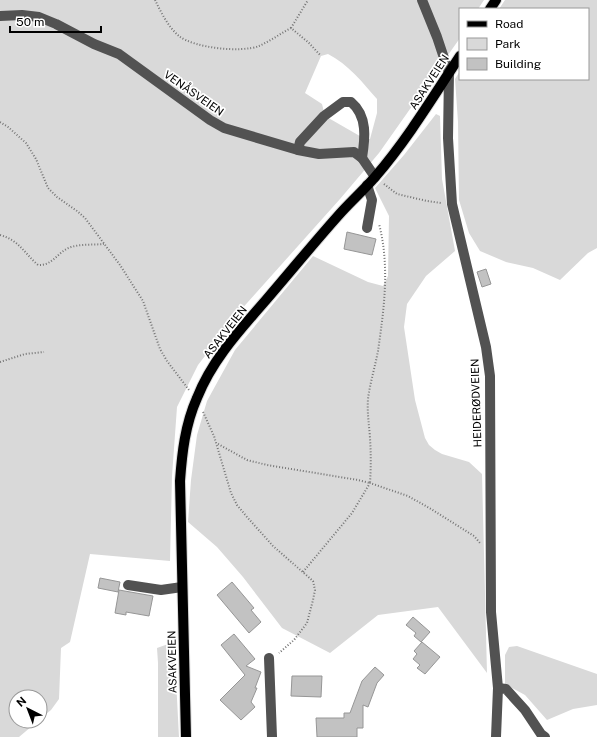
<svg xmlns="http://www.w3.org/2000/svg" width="597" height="737" font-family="'Public Sans',sans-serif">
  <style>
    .green { fill: #d9d9d9; fill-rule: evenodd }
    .building { fill: #c2c2c2; stroke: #969696 }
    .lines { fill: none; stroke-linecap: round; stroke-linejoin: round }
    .major-casing { stroke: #dbdbdb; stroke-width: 12 }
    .path { stroke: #747474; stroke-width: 2; stroke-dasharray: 1 2; stroke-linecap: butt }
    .minor { stroke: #525252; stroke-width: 10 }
    .major { stroke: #000; stroke-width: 10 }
    .labels { text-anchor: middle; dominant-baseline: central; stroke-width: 3.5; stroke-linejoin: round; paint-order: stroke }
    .street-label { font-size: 11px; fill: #000; stroke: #fff }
  </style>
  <rect width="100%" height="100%" fill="#fff"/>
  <g class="green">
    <path d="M0,0H484L478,9H460V38L379,153L340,199L239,312L198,365L177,407L172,476L170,561L90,554L70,642L61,648L59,699L51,710L40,719V697H16V721H38L19,737H0ZM328,54C348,64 363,83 377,99V113L370,139H365L325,116L322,104L305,93L321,56Z"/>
    <polygon points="505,0 597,0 597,248 588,253 560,280 533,268 506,262 480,251 469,233 459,200 458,122 455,79 460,71 460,79 588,79 588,9 499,9"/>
    <polygon points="436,114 440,116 442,179 455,251 426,276 407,304 404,327 415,400 425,438 429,445 435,450 442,454 469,462 482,474 487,673 438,607 378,615 330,653 282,628 243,577 217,547 188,522 191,480 197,435 207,401 235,350 313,256 368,282 383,286 388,276 389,216 375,188 404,155"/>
    <polygon points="174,642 179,737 158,737 158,663 157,648"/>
    <polygon points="517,646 597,674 597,705 573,709 547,720 525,695 505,684 505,655 509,647"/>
  </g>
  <g class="building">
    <polygon points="347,232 376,239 372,255 344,249"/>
    <polygon points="486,269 491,284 482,287 477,272"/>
    <polygon points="100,578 120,582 118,592 98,588"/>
    <polygon points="232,582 254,608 251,610 261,622 249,633 217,595"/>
    <polygon points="119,590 153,596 149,616 126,612 126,615 115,613"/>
    <polygon points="413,617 430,632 421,642 414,636 416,633 406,625"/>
    <polygon points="234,634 255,659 246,666 261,672 255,688 257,688 251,702 255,707 241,720 220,700 245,675 221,645"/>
    <polygon points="422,642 440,657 425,674 417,668 420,665 413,659 417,654 414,651"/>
    <polygon points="375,667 384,675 377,683 368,707 363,705 363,728 357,728 357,737 317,737 316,718 344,718 344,713 350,713 362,681"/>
    <polygon points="292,676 322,676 321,697 291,696"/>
  </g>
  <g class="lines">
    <g class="major-casing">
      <g id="major">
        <polyline points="490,9 496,0"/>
        <path d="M186,737L180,481C182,453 185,425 197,398C212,360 239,331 266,300C290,272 313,244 337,217C349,203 363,191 375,177C407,140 433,97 460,56"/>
      </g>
    </g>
    <g class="path">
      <path d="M155,0C161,12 168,27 179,36C194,48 241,53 259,46C270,41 280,34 291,28L309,43L321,56"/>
      <polyline points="291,28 308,0"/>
      <polyline points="0,122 8,127 26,143 36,159 48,188 57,197 77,211 85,218 120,265 143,301 160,349 167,361 189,390"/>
      <polyline points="384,184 397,194 427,201 441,203"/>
      <path d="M0,235C19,240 25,254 38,265C53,266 58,251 71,247C81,244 93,245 104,244"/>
      <polyline points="0,362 25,354 44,352"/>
      <polyline points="203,412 214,436 231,493 237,505 247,517 273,546 313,581 315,590 313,600 307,623 294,640 279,653"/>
      <path d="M218,444L247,460L267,465L358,480L370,483C371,468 371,453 370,438C369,424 367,412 368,399C370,383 375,367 378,351C384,309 390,266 379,224"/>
      <polyline points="303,572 352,513 370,483 408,496 431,509 474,536 480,543"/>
    </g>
    <g class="minor">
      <polyline points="422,0 437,37 449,73 448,138 452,204 486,347 490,376 491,612 498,688 496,737"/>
      <polyline points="0,16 22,15 39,17 56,24 94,44 119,54 210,120 224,128 298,150 319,154 354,152 362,158 375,177"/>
      <path d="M298,150L300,142L324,116L343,102H351C368,116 365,139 362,158"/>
      <polyline points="367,228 372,200 367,185"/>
      <polyline points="128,585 161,590 182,587"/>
      <polyline points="269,658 272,737"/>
      <polyline points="498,688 506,689 525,710 541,734 545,737"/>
    </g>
    <use href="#major" class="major"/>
  </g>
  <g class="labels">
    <g class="street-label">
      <text transform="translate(429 82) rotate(-57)">ASAKVEIEN</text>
      <text transform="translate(194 93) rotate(35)">VENÅSVEIEN</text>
      <text transform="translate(225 332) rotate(-52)">ASAKVEIEN</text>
      <text transform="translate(476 403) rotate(-92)">HEIDERØDVEIEN</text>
      <text transform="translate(172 662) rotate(-91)">ASAKVEIEN</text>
    </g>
  </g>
  <rect x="459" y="8" width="130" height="72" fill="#ffffff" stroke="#999999"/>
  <rect x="467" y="21" width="20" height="6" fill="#000000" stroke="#999999"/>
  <text x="495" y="28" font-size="12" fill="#000000">Road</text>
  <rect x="467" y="38" width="20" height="12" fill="#d9d9d9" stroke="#999999"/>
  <text x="495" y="48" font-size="12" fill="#000000">Park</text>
  <rect x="467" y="58" width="20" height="12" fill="#c2c2c2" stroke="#999999"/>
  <text x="495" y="68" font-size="12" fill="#000000">Building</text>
  <g transform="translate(28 709) rotate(318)"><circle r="19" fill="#ffffff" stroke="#999999"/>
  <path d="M0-3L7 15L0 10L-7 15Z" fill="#000000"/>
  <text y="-6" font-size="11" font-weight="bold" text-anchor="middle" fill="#000000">N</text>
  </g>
  <path d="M10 26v6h91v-6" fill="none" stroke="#000000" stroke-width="2"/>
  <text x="16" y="26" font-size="12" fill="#000000" stroke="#ffffff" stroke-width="3" paint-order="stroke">50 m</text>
</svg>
